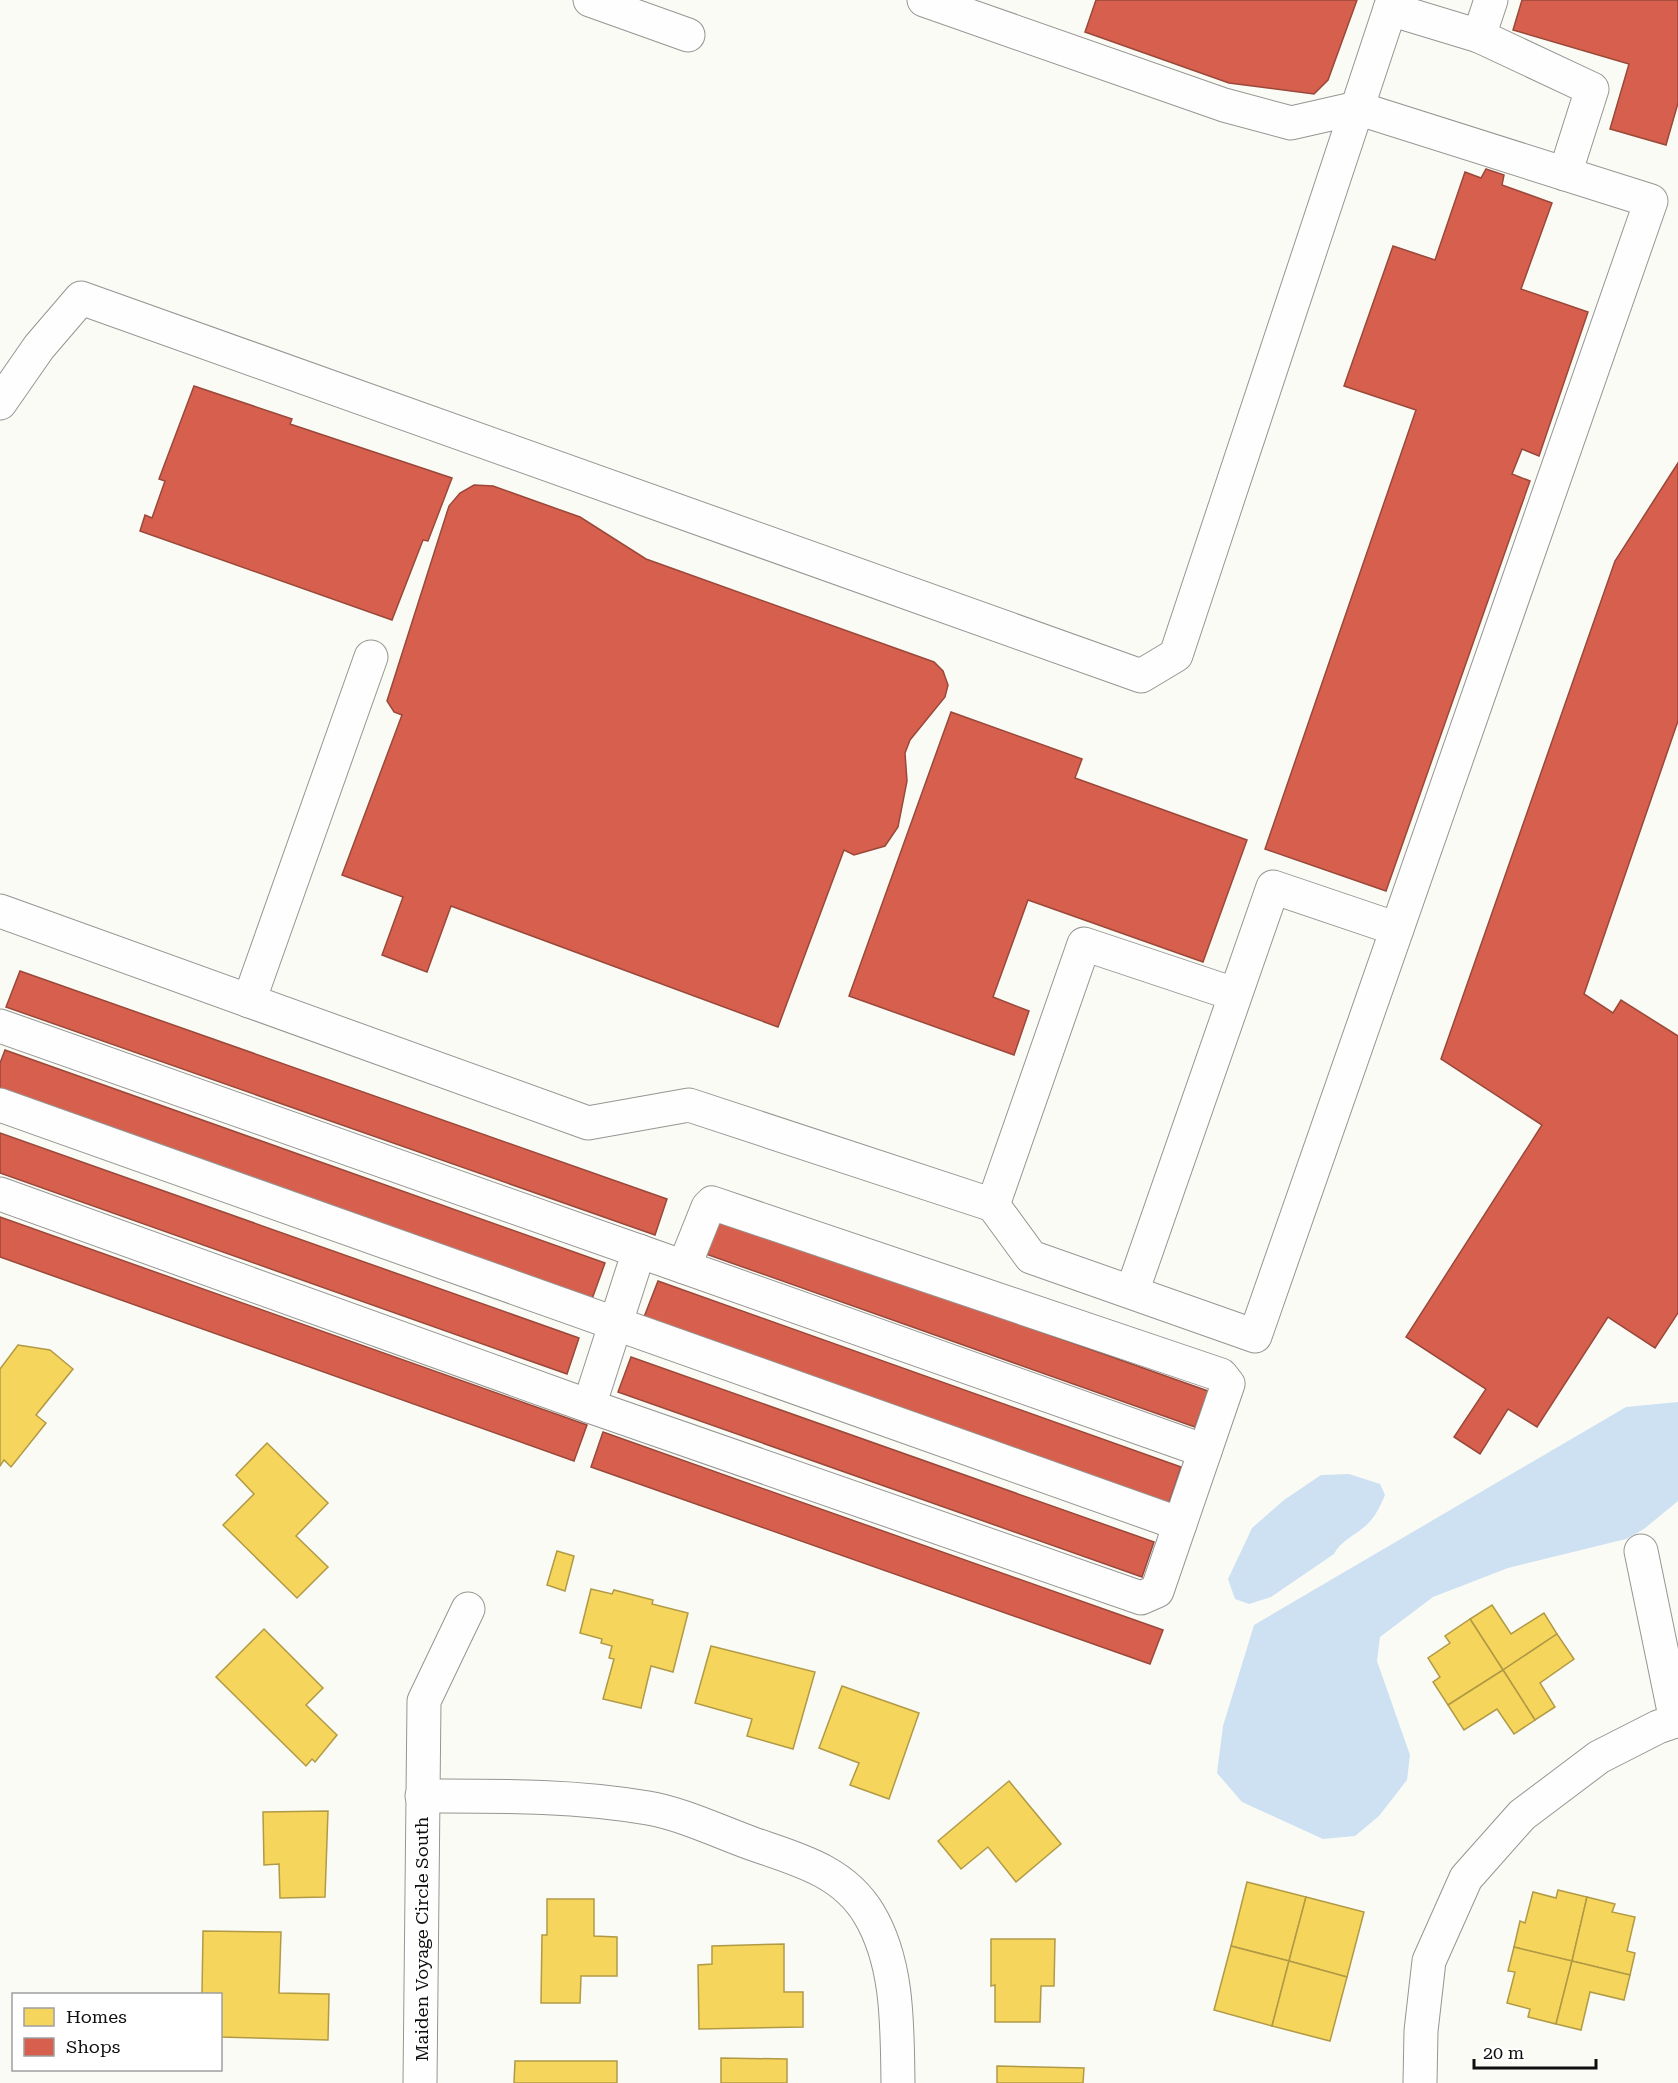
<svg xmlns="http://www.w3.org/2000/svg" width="1678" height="2083" font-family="'Roboto Serif',serif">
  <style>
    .water { fill: #cde1f3 }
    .homes { fill: #f6d55c; stroke: #b19a45; stroke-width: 1.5 }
    .shops { fill: #d6604d; stroke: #9a483a; stroke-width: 1.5 }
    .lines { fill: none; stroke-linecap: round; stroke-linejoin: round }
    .minor-casing { stroke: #959593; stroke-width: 35 }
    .minor { stroke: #fefefe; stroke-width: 33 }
    .labels { text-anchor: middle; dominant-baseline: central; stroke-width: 6; stroke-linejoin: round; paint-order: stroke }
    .street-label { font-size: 18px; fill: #0f0f0f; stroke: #fff }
  </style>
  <rect width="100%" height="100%" fill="#fbfbf5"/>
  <g class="water">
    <polygon points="1678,1402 1678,1501 1644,1529 1626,1539 1508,1568 1433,1597 1380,1637 1377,1661 1410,1755 1407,1780 1379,1816 1355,1836 1323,1839 1242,1802 1217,1773 1223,1726 1254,1625 1626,1407"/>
    <path d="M1349,1474L1380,1484L1385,1495C1380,1507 1374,1520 1363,1528C1352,1537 1341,1541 1334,1554L1271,1597L1249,1604L1235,1599L1228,1579L1252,1528L1284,1500L1321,1475Z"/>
  </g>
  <g class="homes">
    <polygon points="18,1345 50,1350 73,1369 36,1415 46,1423 11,1467 4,1460 0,1466 0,1369"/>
    <polygon points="267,1443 328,1503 296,1536 328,1567 297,1598 223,1525 254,1494 236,1475"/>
    <polygon points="557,1551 574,1556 565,1591 547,1585"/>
    <polygon points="591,1589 612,1594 614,1590 653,1600 652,1604 688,1613 673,1672 651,1666 641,1708 603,1699 614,1659 609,1658 612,1646 601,1643 602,1639 580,1633"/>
    <polygon points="1492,1605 1511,1634 1544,1613 1557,1634 1503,1670 1470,1619"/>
    <polygon points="1470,1619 1503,1670 1448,1705 1433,1682 1440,1677 1428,1658 1450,1643 1445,1636"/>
    <polygon points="264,1629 323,1688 306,1705 337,1735 315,1762 312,1759 306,1766 216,1677"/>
    <polygon points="1557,1634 1574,1659 1540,1683 1555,1707 1535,1720 1503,1670"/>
    <polygon points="711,1646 815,1672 793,1749 747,1736 752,1719 695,1703"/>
    <polygon points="1503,1670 1535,1720 1514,1734 1497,1709 1464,1730 1448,1705"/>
    <polygon points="842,1686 919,1713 889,1799 850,1785 859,1763 819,1748"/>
    <polygon points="1009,1781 1061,1844 1016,1882 988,1847 961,1869 938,1841"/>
    <polygon points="328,1811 325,1897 280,1898 279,1864 264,1865 263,1812"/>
    <polygon points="1247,1882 1306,1897 1289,1961 1231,1946"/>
    <polygon points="1558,1890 1587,1897 1572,1961 1514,1947 1520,1921 1525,1923 1533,1892 1556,1898"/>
    <polygon points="1306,1897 1364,1912 1347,1977 1289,1961"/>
    <polygon points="1587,1897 1615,1904 1612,1912 1635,1917 1627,1951 1635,1953 1630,1975 1572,1961"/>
    <polygon points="547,1899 594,1899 594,1936 617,1937 617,1976 581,1976 580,2003 541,2003 542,1935 547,1935"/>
    <polygon points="203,1931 281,1932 279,1993 329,1994 328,2040 220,2037 220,1994 202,1994"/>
    <polygon points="991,1939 1055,1939 1054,1986 1041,1986 1040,2022 995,2022 995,1985 991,1986"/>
    <polygon points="784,1944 784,1992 803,1992 803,2027 699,2029 698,1965 712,1964 712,1946"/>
    <polygon points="1231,1946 1289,1961 1272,2026 1214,2010"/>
    <polygon points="1514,1947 1572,1961 1556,2024 1528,2017 1530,2009 1507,2003 1515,1972 1508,1971"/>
    <polygon points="1289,1961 1347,1977 1330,2041 1272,2026"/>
    <polygon points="1572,1961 1630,1975 1624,2000 1590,1992 1581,2030 1556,2024"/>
    <polygon points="721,2058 787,2059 787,2083 721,2083"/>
    <polygon points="515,2061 617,2061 617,2083 514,2083"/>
    <polygon points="997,2066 1084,2068 1083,2083 997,2083"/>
  </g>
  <g class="shops">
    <polygon points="1096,0 1357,0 1328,80 1314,94 1229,83 1085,32"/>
    <polygon points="1522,0 1678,0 1678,103 1666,145 1610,129 1629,64 1513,30"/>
    <polygon points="1486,169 1504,175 1502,185 1552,203 1521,289 1588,312 1539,456 1522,449 1512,474 1530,481 1386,891 1265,849 1416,410 1344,386 1393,246 1435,260 1465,172 1481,178"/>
    <polygon points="194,386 292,419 290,424 452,478 428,541 423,540 392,620 140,531 145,515 152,518 165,481 159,479"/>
    <polygon points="1678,463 1678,721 1584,994 1613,1013 1621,1000 1678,1036 1678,1313 1655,1348 1608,1317 1537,1427 1508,1409 1480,1454 1454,1437 1486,1389 1406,1337 1542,1125 1441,1059 1615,561"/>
    <polygon points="474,485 493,486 580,517 646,559 934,662 943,671 948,685 945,697 910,740 905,753 907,781 898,827 885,846 854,855 844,850 778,1027 451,906 427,972 382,955 403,897 342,875 402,715 394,712 387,701 449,506 460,493"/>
    <polygon points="951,712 1082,759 1075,778 1247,840 1203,962 1028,900 993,997 1029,1011 1014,1055 849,996"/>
    <polygon points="20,971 667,1199 655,1235 6,1007"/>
    <polygon points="5,1050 605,1263 592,1299 0,1089 0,1063"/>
    <polygon points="0,1133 579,1338 567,1374 0,1173"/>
    <polygon points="0,1217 587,1425 574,1461 0,1257"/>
    <polygon points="719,1218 1208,1391 1195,1427 706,1254"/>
    <polygon points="658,1281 1181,1467 1169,1503 644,1317"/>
    <polygon points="631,1357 1154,1542 1142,1577 618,1392"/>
    <polygon points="603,1432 1163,1630 1150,1664 591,1467"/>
  </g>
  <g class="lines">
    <g class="minor-casing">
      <g id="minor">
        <polyline points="590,0 688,35"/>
        <polyline points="1390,9 1479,36 1491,0"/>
        <polyline points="1479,36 1592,89 1565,174"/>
        <polyline points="0,403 39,347 81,298 1141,676 1176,655 1393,0"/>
        <polyline points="0,911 588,1123 689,1105 993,1205 1031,1257 1255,1336 1651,201 1357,108 1291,123 1224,105 924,0"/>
        <polyline points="249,1001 371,657"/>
        <polyline points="0,1026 684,1267 708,1207 712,1203 1221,1375 1228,1384 1157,1591 1141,1598 589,1406 0,1194"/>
        <polyline points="0,1105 1180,1524"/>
        <polyline points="993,1205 1084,944 1234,994"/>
        <polyline points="684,1267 1205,1451"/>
        <polyline points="1132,1292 1273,887 1397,929"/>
        <polyline points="589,1406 639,1251"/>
        <polyline points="1641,1551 1676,1721"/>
        <path d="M422,1796C498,1796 573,1795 648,1808C683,1814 722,1833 756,1845C800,1860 844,1872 869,1914C899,1964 897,2028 898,2083"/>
        <polyline points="420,2083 424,1701 468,1609"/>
        <polyline points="1420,2083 1421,2031 1429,1961 1466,1878 1522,1815 1599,1757 1658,1727 1678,1720"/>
      </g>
    </g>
    <use href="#minor" class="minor"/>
  </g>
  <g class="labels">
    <g class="street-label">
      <text transform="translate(421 1939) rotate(-90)">Maiden Voyage Circle South</text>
    </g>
  </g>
  <rect x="12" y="1993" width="210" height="78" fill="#ffffff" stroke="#9f9f9f" stroke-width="1.5"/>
  <rect x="24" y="2008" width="30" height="18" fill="#f6d55c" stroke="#9f9f9f" stroke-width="1.5"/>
  <text x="66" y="2023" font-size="18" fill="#0f0f0f">Homes</text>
  <rect x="24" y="2038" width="30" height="18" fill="#d6604d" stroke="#9f9f9f" stroke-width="1.5"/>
  <text x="66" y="2053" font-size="18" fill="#0f0f0f">Shops</text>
  <path d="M1474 2059v9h122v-9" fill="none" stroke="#0f0f0f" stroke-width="3"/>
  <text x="1483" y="2059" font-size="18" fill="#0f0f0f" stroke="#ffffff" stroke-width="4.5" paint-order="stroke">20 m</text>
</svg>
